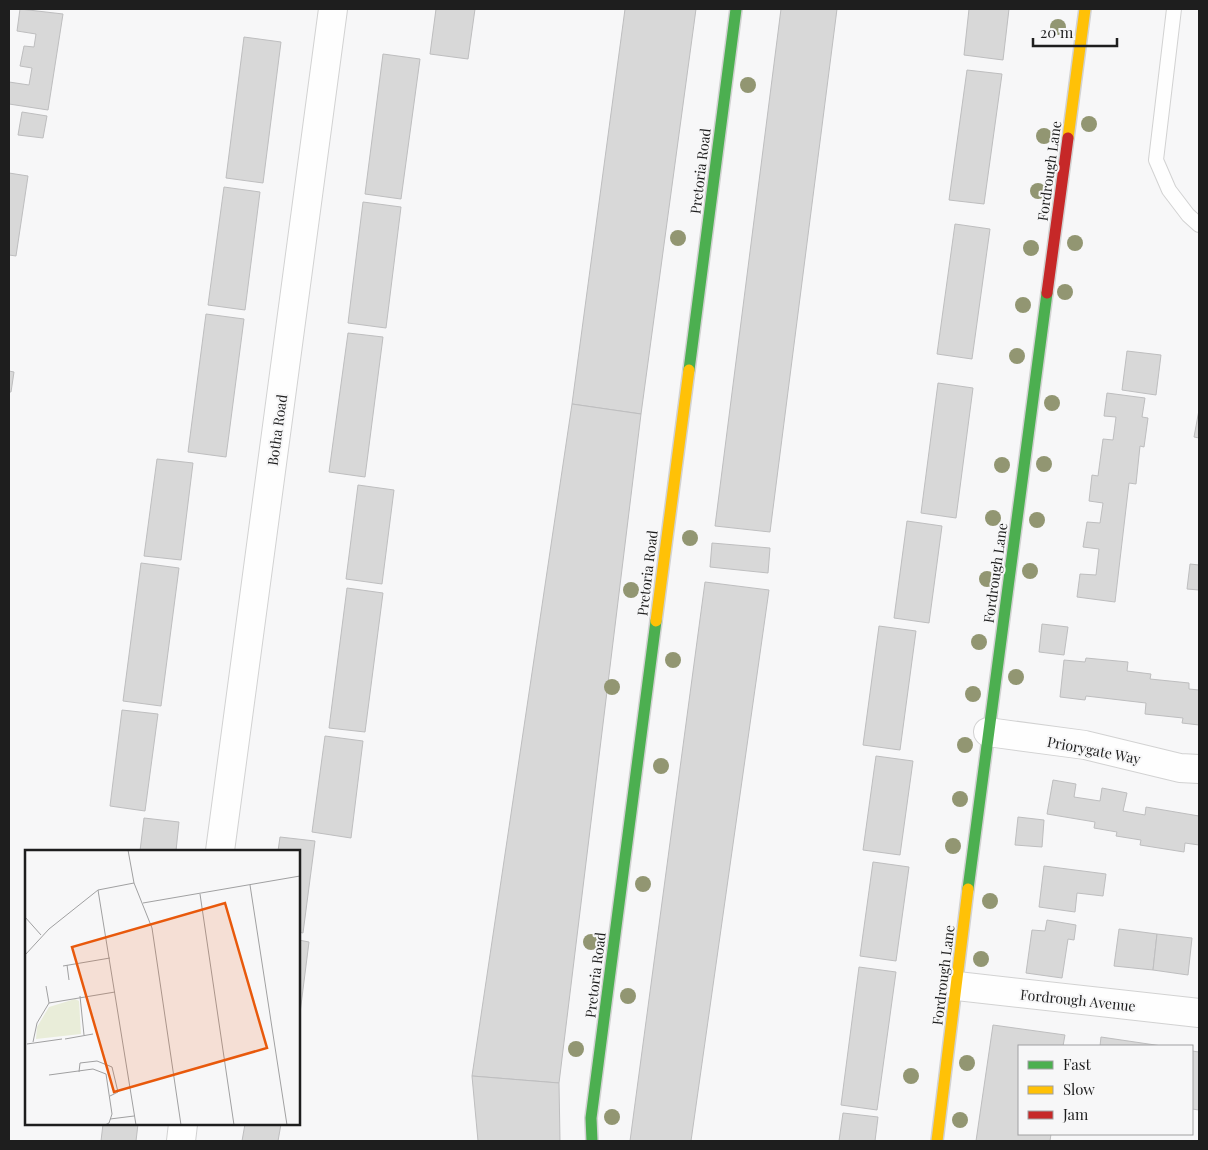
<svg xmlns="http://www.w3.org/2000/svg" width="1208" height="1150" font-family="'Playfair Display',serif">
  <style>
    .building { fill: #d8d8d8; stroke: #bebebf }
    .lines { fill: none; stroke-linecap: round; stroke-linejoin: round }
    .lane-casing { stroke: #d2d2d2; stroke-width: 16 }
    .street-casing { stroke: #d2d2d2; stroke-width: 30 }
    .fast-casing { stroke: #d2d2d2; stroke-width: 14 }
    .slow-casing { stroke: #d2d2d2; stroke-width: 14 }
    .jam-casing { stroke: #d2d2d2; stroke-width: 14 }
    .lane { stroke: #fefefe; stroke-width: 14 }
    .street { stroke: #fefefe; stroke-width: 28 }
    .fast { stroke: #4caf50; stroke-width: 11 }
    .slow { stroke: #ffc107; stroke-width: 11 }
    .jam { stroke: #c62828; stroke-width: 11 }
    .tree { fill: #929672 }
    .labels { text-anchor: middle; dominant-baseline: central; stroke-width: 4; stroke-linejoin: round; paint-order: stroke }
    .street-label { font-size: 14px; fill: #1e1e1e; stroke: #f7f7f8 }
    .inset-road { fill: none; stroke: #a0a0a1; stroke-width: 1 }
    .view { fill: #e8590c; fill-opacity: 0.15; stroke: #e8590c; stroke-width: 2.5 }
    .inset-edge { fill: none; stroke: #1e1e1e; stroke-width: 2.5 }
  </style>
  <rect width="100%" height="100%" fill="#f7f7f8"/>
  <g class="building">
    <polygon points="20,9 63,14 48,110 9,104 9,82 29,85 32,68 20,66 24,46 34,47 36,34 17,31"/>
    <polygon points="436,9 475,9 468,59 430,54"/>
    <polygon points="625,9 696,9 641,414 572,404"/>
    <polygon points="781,9 837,9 770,532 715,526"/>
    <polygon points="969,9 1009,9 1003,60 964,55"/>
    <polygon points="244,37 281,42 263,183 226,178"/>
    <polygon points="383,54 420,59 401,199 365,194"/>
    <polygon points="967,70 1002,74 984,204 949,200"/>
    <polygon points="22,112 47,116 43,138 18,135"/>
    <polygon points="9,173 28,176 16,256 9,255"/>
    <polygon points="224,187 260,192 245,310 208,305"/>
    <polygon points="363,202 401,207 386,328 348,323"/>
    <polygon points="955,224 990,229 972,359 937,354"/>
    <polygon points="206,314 244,319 226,457 188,452"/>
    <polygon points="348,333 383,337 365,477 329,472"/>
    <polygon points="1127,351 1161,355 1156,395 1122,390"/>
    <polygon points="9,371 14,372 11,392 9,392"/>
    <polygon points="938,383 973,388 956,518 921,513"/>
    <polygon points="1107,393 1145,398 1142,417 1148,418 1144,447 1140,446 1136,484 1129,483 1115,602 1077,597 1080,574 1096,575 1099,549 1083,547 1087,522 1100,523 1103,503 1089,501 1092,475 1098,476 1103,439 1113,440 1116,417 1104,416"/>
    <polygon points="572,404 641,414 559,1083 472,1076"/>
    <polygon points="1199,410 1199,438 1194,437"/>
    <polygon points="157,459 193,463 181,560 144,556"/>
    <polygon points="358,485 394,490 382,584 346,579"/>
    <polygon points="907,521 942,526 929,623 894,618"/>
    <polygon points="712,543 770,548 768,573 710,567"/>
    <polygon points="141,563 179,568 161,706 123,701"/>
    <polygon points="1190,564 1199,565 1199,590 1187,589"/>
    <polygon points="705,582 769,590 691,1141 630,1141"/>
    <polygon points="347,588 383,593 365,732 329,728"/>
    <polygon points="1042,624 1068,627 1064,655 1039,652"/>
    <polygon points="879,626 916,631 900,750 863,745"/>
    <polygon points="1086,658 1128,662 1127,671 1151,674 1150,679 1189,683 1189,689 1199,690 1199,725 1182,723 1183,718 1145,714 1146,703 1086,696 1085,700 1060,697 1064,660 1085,662"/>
    <polygon points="122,710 158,714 145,811 110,806"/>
    <polygon points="325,736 363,741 351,838 312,832"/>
    <polygon points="876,756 913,761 900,855 863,850"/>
    <polygon points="1053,780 1076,784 1074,797 1100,801 1102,788 1127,793 1123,811 1145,815 1146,807 1199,816 1199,845 1185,843 1184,852 1140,845 1141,840 1116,836 1117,832 1094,828 1095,822 1047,814"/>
    <polygon points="1018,817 1044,820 1042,847 1015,845"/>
    <polygon points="144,818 179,822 176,851 140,851"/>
    <polygon points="280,837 315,841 303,933 299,932 299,851 278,851"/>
    <polygon points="873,862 909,867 896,961 860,956"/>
    <polygon points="1044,866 1106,874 1103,896 1077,893 1075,912 1039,907"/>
    <polygon points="1047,920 1076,925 1074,940 1068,939 1062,978 1026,973 1032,930 1045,931"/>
    <polygon points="1119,929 1157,934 1153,970 1114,966"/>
    <polygon points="1157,934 1192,938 1188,975 1153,970"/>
    <polygon points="299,940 309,942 299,1021"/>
    <polygon points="859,967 896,972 877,1110 841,1105"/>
    <polygon points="993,1025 1065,1035 1063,1046 1019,1046 1019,1134 1051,1134 1050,1141 976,1141"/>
    <polygon points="1101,1037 1162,1046 1100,1046"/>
    <polygon points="1192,1051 1199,1052 1199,1110 1192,1109"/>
    <polygon points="472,1076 559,1083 560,1141 478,1141"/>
    <polygon points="843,1113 878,1117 875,1141 839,1141"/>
    <polygon points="103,1124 138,1124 136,1141 101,1141"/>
    <polygon points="245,1124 281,1124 278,1141 242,1141"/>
  </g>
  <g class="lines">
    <g class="lane-casing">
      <polyline id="lane" points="1174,9 1156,160 1169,190 1188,215 1199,225"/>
    </g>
    <g class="street-casing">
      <g id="street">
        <polyline points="988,732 1085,745 1180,768 1199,769"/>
        <polyline points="220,851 333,9"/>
        <polyline points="957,986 1199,1013"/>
        <polyline points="181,1141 183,1124"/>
      </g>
    </g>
    <g class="fast-casing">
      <g id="fast">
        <polyline points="689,370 736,9"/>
        <polyline points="968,889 1047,293"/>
        <polyline points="592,1141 591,1118 656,621"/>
      </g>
    </g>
    <g class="slow-casing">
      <g id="slow">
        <polyline points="1068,138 1085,9"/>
        <polyline points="656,621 689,370"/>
        <polyline points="937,1141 968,889"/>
      </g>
    </g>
    <g class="jam-casing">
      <polyline id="jam" points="1047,293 1068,138"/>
    </g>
    <use href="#lane" class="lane"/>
    <use href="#street" class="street"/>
    <use href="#fast" class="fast"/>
    <use href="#slow" class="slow"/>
    <use href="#jam" class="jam"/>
  </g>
  <g class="tree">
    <circle cx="1058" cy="27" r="8"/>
    <circle cx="748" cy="85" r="8"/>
    <circle cx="1089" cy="124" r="8"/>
    <circle cx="1044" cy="136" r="8"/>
    <circle cx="1038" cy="191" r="8"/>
    <circle cx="678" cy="238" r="8"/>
    <circle cx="1075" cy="243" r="8"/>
    <circle cx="1031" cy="248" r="8"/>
    <circle cx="1065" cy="292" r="8"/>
    <circle cx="1023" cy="305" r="8"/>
    <circle cx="1017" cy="356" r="8"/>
    <circle cx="1052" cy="403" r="8"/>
    <circle cx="1044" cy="464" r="8"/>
    <circle cx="1002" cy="465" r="8"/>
    <circle cx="993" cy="518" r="8"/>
    <circle cx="1037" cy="520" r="8"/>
    <circle cx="690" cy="538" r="8"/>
    <circle cx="1030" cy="571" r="8"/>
    <circle cx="987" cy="579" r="8"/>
    <circle cx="631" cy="590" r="8"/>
    <circle cx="979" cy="642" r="8"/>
    <circle cx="673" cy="660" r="8"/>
    <circle cx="1016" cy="677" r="8"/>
    <circle cx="612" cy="687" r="8"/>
    <circle cx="973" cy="694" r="8"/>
    <circle cx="965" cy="745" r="8"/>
    <circle cx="661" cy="766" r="8"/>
    <circle cx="960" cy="799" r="8"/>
    <circle cx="953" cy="846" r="8"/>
    <circle cx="643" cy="884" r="8"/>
    <circle cx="990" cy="901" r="8"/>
    <circle cx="591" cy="942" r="8"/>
    <circle cx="981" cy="959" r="8"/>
    <circle cx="628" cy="996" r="8"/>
    <circle cx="576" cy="1049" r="8"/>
    <circle cx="967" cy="1063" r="8"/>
    <circle cx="911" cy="1076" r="8"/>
    <circle cx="612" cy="1117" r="8"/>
    <circle cx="960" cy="1120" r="8"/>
  </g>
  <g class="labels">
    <g class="street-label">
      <text transform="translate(700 171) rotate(-83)">Pretoria Road</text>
      <text transform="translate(1049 171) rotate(-82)">Fordrough Lane</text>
      <text transform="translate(277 430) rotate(-82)">Botha Road</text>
      <text transform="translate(647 573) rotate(-83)">Pretoria Road</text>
      <text transform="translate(995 573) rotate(-82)">Fordrough Lane</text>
      <text transform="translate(1094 750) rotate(11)">Priorygate Way</text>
      <text transform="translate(595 975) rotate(-83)">Pretoria Road</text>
      <text transform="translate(943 975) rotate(-83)">Fordrough Lane</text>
      <text transform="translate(1078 1000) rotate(6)">Fordrough Avenue</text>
    </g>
  </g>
  <g transform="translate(25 850)">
    <rect width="275" height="275" fill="#f7f7f8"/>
    <path d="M50,149L54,151L56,184L11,189L12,177L24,157Z" fill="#e9edd9"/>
    <path class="inset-road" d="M103,0L109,33L127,78L156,275M225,35L262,275M73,40L111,275M175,44L209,275M118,53L275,26M0,67L16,85M0,105L24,79L73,40L109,33M42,115L44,130M38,116L85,108M21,136L24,153M55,146L59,185M40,189L68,184M8,192L12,173L24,153L90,142M2,194L37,189M54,222L55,213L72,211L87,217L93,242L85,246M24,225L68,219L81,224L87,264L84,273L80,275M85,269L109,266"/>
    <path class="view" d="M200,53L242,198L89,242L47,97Z"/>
    <rect width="275" height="275" class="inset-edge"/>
  </g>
  <rect width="1208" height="1150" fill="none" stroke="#1e1e1e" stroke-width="20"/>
  <rect x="1018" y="1045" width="175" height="90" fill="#f7f7f8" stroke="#a0a0a1"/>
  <rect x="1028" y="1061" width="25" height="8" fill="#4caf50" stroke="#a0a0a1"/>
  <text x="1063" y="1070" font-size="15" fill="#1e1e1e">Fast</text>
  <rect x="1028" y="1086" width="25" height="8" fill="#ffc107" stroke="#a0a0a1"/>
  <text x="1063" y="1095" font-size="15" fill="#1e1e1e">Slow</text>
  <rect x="1028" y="1111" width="25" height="8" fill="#c62828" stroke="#a0a0a1"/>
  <text x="1063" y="1120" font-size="15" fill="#1e1e1e">Jam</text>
  <path d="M1033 38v8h84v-8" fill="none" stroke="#1e1e1e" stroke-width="2.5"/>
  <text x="1040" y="38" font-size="15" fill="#1e1e1e" stroke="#f7f7f8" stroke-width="4" paint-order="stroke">20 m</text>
</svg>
